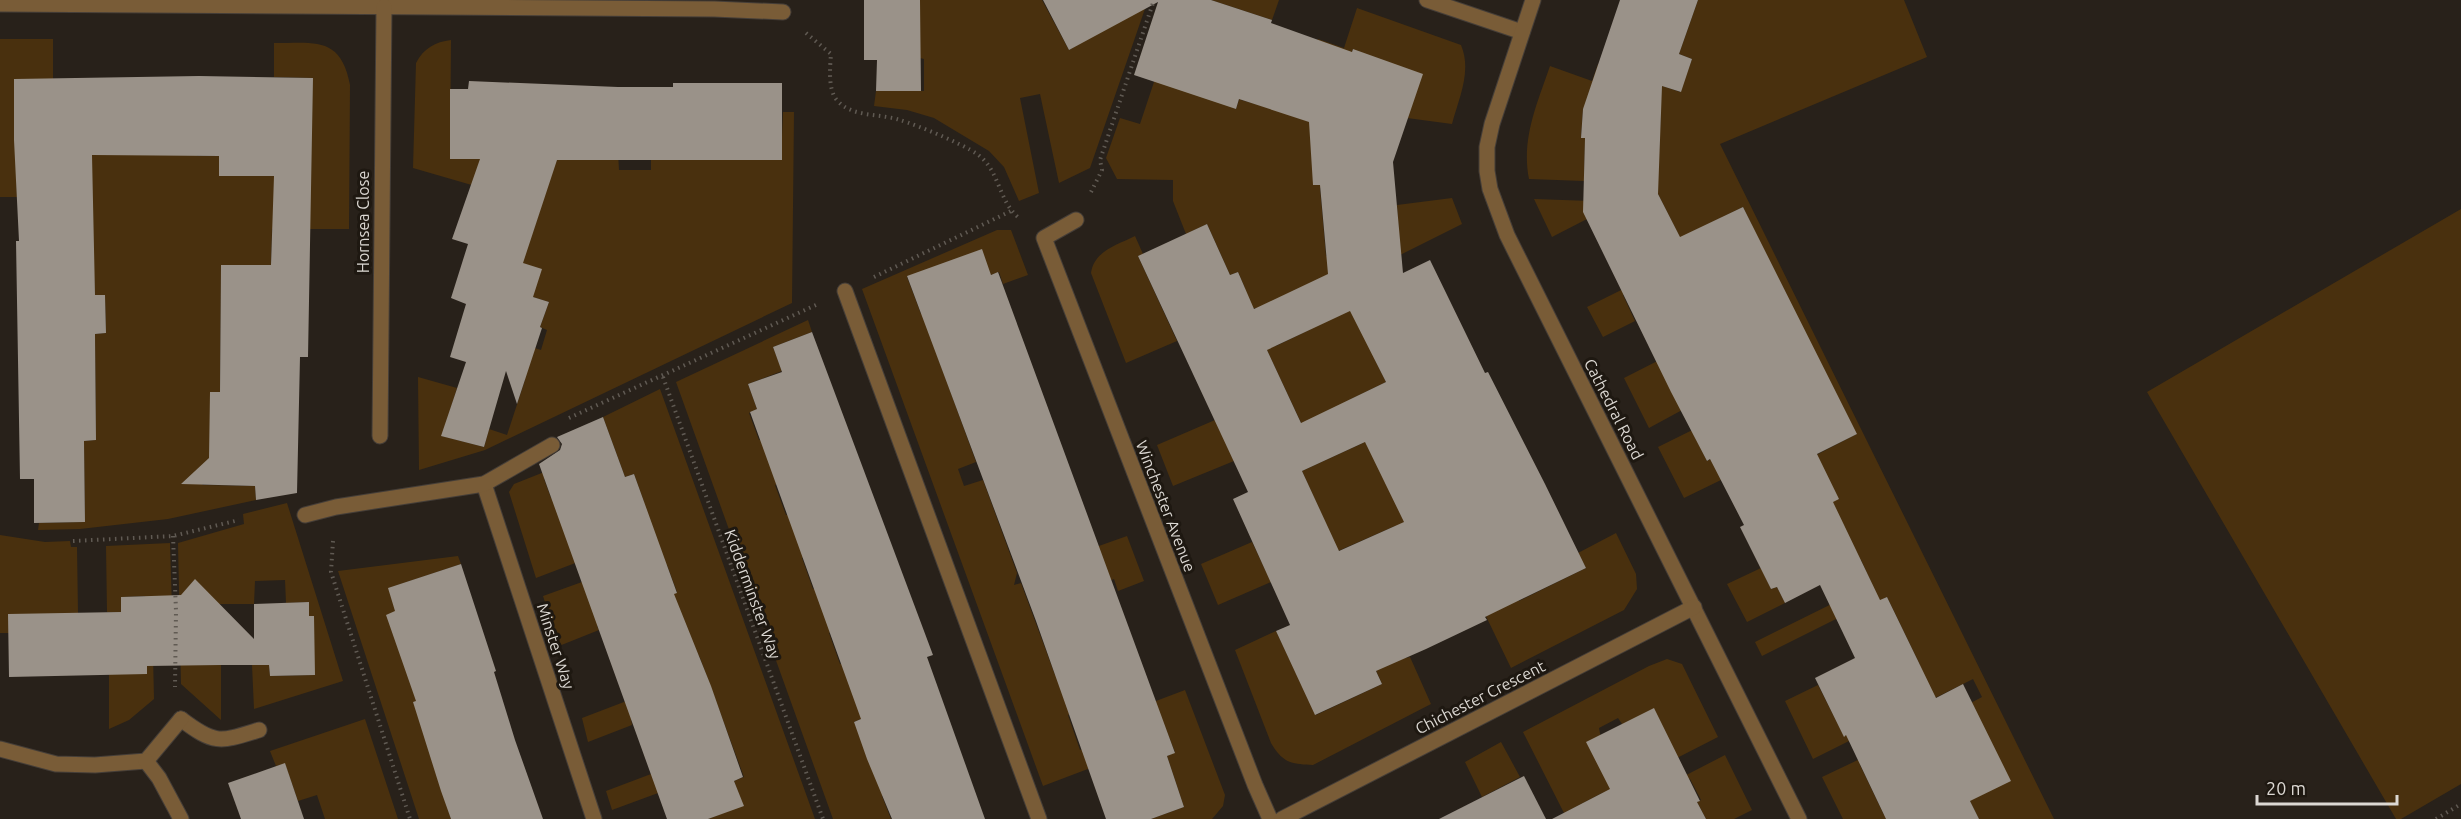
<svg xmlns="http://www.w3.org/2000/svg" width="2461" height="819" font-family="Ubuntu,sans-serif">
  <style>
    .green { fill: #49300e }
    .building { fill: #9a9289; fill-rule: evenodd }
    .lines { fill: none; stroke-linecap: round; stroke-linejoin: round }
    .service-casing { stroke: #453e38; stroke-width: 17 }
    .minor-casing { stroke: #453e38; stroke-width: 17 }
    .path { stroke: #605a53; stroke-width: 4; stroke-dasharray: 1.5 4.5; stroke-linecap: butt }
    .service { stroke: #795c37; stroke-width: 15 }
    .minor { stroke: #795c37; stroke-width: 15 }
    .labels { text-anchor: middle; dominant-baseline: central; stroke-width: 6; stroke-linejoin: round; paint-order: stroke }
    .street-label { font-size: 16px; fill: #dcd8d3; stroke: #1e1811 }
  </style>
  <rect width="100%" height="100%" fill="#28211a"/>
  <g class="green">
    <polygon points="920,0 1042,0 1069,50 1148,0 1090,168 1059,183 1040,94 1020,98 1039,193 1019,201 1004,167 989,151 934,118 907,110 874,106 876,91 924,91 924,59 920,58"/>
    <polygon points="1211,0 1279,0 1272,20"/>
    <path d="M1698,0H1904L1927,57L1720,144L2054,819H1979L1970,801L1966,779L1885,819H1843L1822,777L1902,739L1860,765L1884,815L1959,779L1946,716L1982,697L1973,679L1813,759L1785,701L1818,685L1844,736L1919,699L1920,665L1887,597L1842,619L1840,617L1762,656L1755,642L1872,584L1861,560L1851,565L1789,469L1857,434L1694,435L1707,461L1711,459L1721,480L1684,498L1658,447L1761,396L1684,409L1649,428L1624,378L1787,295L1777,277L1689,262L1623,295L1635,321L1603,337L1587,307L1752,225L1743,207L1680,238L1657,192L1661,111L1583,108L1581,138H1585L1584,181L1529,179C1521,139 1537,104 1550,66L1592,81L1598,64L1680,92L1692,59L1679,54Z"/>
    <path d="M1357,8L1461,45C1472,71 1459,98 1452,124L1407,118L1353,49L1345,71L1394,181L1320,188L1326,256L1400,249L1397,205L1452,198L1462,224L1358,276L1375,360L1386,382L1351,399L1479,521L1519,601L1586,568L1578,553L1616,533L1636,574L1637,589L1624,610L1511,668L1467,577L1426,649L1410,614L1390,623L1406,658L1410,657L1431,704L1313,765C1291,764 1283,763 1271,743L1235,650L1276,631L1316,715L1382,684L1371,659L1404,545L1395,526L1338,551L1302,471L1363,443L1346,406L1304,429L1265,346H1276L1311,329L1257,308L1246,309L1238,292L1245,288L1238,272L1230,275L1207,224L1186,234L1173,201V180L1117,179L1106,158L1120,118L1140,124L1161,61L1236,109L1243,88H1245L1241,100L1262,106L1303,81L1318,39L1344,48Z"/>
    <polygon points="0,39 53,39 53,79 14,79 17,197 0,197"/>
    <path d="M451,40L450,158L618,152L619,170H651V160H781L783,112H794L792,303L485,450L419,470L418,377L457,388L442,436L484,447L489,429L507,435L525,380L519,343L541,350L547,330L540,327L549,302L533,297L509,258L520,227L533,232L540,210L482,188L413,168L416,63C424,48 435,42 451,40Z"/>
    <path d="M274,43C315,43 341,36 350,85L349,229H272L271,265H221L220,392L234,429L198,480L203,485L255,486L256,500L168,519L80,529L38,530L39,523L85,522L84,441L96,440L95,334L106,333L105,296L95,295L94,277L53,155H132V142H196L197,156H219V176L313,78L274,77Z"/>
    <polygon points="1534,199 1620,202 1552,237"/>
    <polygon points="2461,209 2461,784 2401,819 2396,819 2147,392"/>
    <polygon points="997,230 1011,230 1028,275 1003,284 999,272 991,275 907,277 921,314 935,309 936,352 976,462 958,469 964,486 983,480 1017,573 1014,585 1021,583 1055,675 1068,671 1082,710 1068,715 1080,750 1095,745 1101,764 1043,786 862,289"/>
    <path d="M1135,236L1143,254L1138,256L1177,341L1126,363L1091,273C1094,251 1117,245 1135,236Z"/>
    <polygon points="808,320 812,332 773,347 782,371 748,384 757,409 749,413 759,440 767,437 784,481 775,485 786,515 796,512 812,554 802,558 813,589 822,586 838,629 829,633 840,664 851,661 863,718 854,722 892,792 882,796 891,819 833,819 676,382"/>
    <polygon points="660,389 815,819 708,819 743,805 734,781 744,777 700,658 668,596 677,592 667,565 578,562 536,578 509,492 514,484 577,459 544,479 551,498 644,502 634,474 625,477 603,417"/>
    <polygon points="1215,420 1234,461 1173,486 1157,445"/>
    <polygon points="287,503 343,681 254,709 252,665 269,665 270,676 314,675 314,616 309,616 309,602 286,603 285,580 255,581 254,604 207,604 221,665 221,720 181,684 178,543 244,524 243,514"/>
    <polygon points="0,535 45,542 70,541 71,547 77,547 78,613 9,633 0,633"/>
    <polygon points="1127,536 1144,581 1118,591 1114,579 1104,583 1096,547"/>
    <polygon points="1252,542 1271,582 1218,605 1201,564"/>
    <polygon points="170,543 172,609 152,610 154,699 129,720 109,729 109,675 145,596 121,597 121,612 107,612 106,546"/>
    <polygon points="458,556 461,564 389,588 405,640 451,819 419,819 338,571"/>
    <polygon points="1761,568 1771,589 1777,587 1785,603 1747,622 1727,584"/>
    <polygon points="582,582 610,621 597,626 599,630 559,646 543,596"/>
    <polygon points="1667,659 1682,664 1718,737 1675,759 1622,724 1618,718 1599,728 1611,791 1602,793 1564,813 1523,732 1649,666"/>
    <polygon points="1185,690 1225,795 1223,806 1212,819 1151,819 1184,807 1167,756 1175,752 1165,727 1148,704"/>
    <polygon points="637,697 643,714 631,718 632,725 588,742 582,718"/>
    <polygon points="365,719 398,819 325,819 317,795 298,801 285,764 276,766 270,751"/>
    <polygon points="1501,742 1520,777 1482,797 1465,762"/>
    <polygon points="1725,755 1752,810 1734,819 1706,819 1697,802 1701,800 1690,779 1631,810 1601,819"/>
    <polygon points="651,774 669,789 612,810 606,791"/>
  </g>
  <g class="building">
    <polygon points="864,0 920,0 921,91 876,91 877,60 864,60"/>
    <path d="M1043,0H1211L1272,20L1271,23L1352,52L1353,49L1423,74L1393,162L1403,273L1430,260L1485,373L1488,372L1545,484L1586,568L1485,617L1487,620L1426,649L1376,671L1382,684L1315,715L1276,631L1290,625L1233,499L1248,492L1138,256L1207,224L1230,275L1238,272L1254,309L1328,274L1320,185H1313L1309,122L1239,99L1236,109L1134,75L1158,2L1069,50ZM1350,311L1386,382L1301,423L1267,350ZM1365,442L1404,522L1339,551L1302,471Z"/>
    <polygon points="1620,0 1698,0 1679,54 1692,59 1681,92 1662,86 1658,194 1680,237 1743,207 1857,434 1817,454 1839,499 1833,502 1880,600 1887,597 1936,698 1963,684 2011,781 1970,801 1979,819 1886,819 1846,735 1844,737 1815,678 1855,658 1820,585 1785,603 1777,587 1771,589 1740,527 1744,525 1710,459 1707,461 1671,392 1583,212 1585,138 1581,138 1583,109"/>
    <polygon points="199,76 313,78 308,357 300,357 297,493 256,500 255,486 181,484 209,458 210,392 220,392 221,265 271,265 274,176 219,176 219,156 92,155 95,295 105,295 106,333 95,334 96,440 84,441 85,522 34,523 34,479 20,479 16,241 19,241 14,140 14,79"/>
    <polygon points="469,81 618,87 673,87 673,83 782,83 782,160 557,160 523,263 542,269 533,297 549,302 540,327 542,328 517,404 506,371 484,447 441,436 466,362 450,357 466,304 451,298 468,244 452,239 480,159 450,159 450,89 468,89"/>
    <polygon points="982,249 991,275 998,272 1175,753 1167,756 1184,807 1151,819 1106,819 1036,621 907,276"/>
    <polygon points="812,332 933,655 927,657 985,819 892,819 867,759 854,722 861,719 750,412 757,409 748,384 782,372 773,347"/>
    <polygon points="603,417 625,477 634,474 677,593 674,594 711,686 743,777 734,781 744,806 708,819 667,819 539,464 560,450 562,444 557,437"/>
    <polygon points="461,564 496,671 494,672 515,740 543,819 451,819 441,791 413,702 416,701 386,615 395,611 388,588"/>
    <polygon points="195,579 254,639 254,604 309,602 309,616 314,616 315,675 270,676 269,665 221,665 147,666 147,674 9,677 8,614 121,612 121,597 181,595"/>
    <polygon points="1654,708 1700,801 1697,802 1706,819 1552,819 1610,789 1586,742"/>
    <polygon points="285,763 304,819 241,819 228,783"/>
    <polygon points="1524,776 1546,819 1439,819"/>
  </g>
  <g class="lines">
    <g class="service-casing">
      <g id="service">
        <polyline points="845,291 1039,819"/>
        <polyline points="484,484 594,819"/>
        <polyline points="305,515 336,507 484,484 552,445"/>
        <path d="M181,719C215,745 220,742 259,730"/>
      </g>
    </g>
    <g class="minor-casing">
      <g id="minor">
        <polyline points="1427,0 1522,32"/>
        <polyline points="1533,0 1492,124 1487,147 1487,171 1490,189 1507,235 1799,819"/>
        <polyline points="0,4 714,9 783,12"/>
        <polyline points="1076,220 1044,238 1255,785 1270,819"/>
        <polyline points="380,436 384,7"/>
        <polyline points="0,749 56,764 95,765 146,761 181,719"/>
        <polyline points="146,761 159,778 181,819"/>
        <polyline points="1282,819 1694,607"/>
      </g>
    </g>
    <g class="path">
      <path d="M806,33L831,54C830,67 828,88 836,99C851,118 879,113 900,120C917,125 963,144 977,154C1000,170 998,201 1019,218"/>
      <polyline points="1091,192 1102,170 1100,160 1154,0"/>
      <polyline points="874,277 1011,211"/>
      <polyline points="663,377 823,819"/>
      <polyline points="569,418 816,305"/>
      <polyline points="173,536 176,611 175,687"/>
      <polyline points="73,541 173,536 239,520"/>
      <polyline points="333,541 331,572 410,819"/>
      <polyline points="2436,819 2461,804"/>
    </g>
    <use href="#service" class="service"/>
    <use href="#minor" class="minor"/>
  </g>
  <g class="labels">
    <g class="street-label">
      <text transform="translate(363 222) rotate(-90)">Hornsea Close</text>
      <text transform="translate(1614 409) rotate(63)">Cathedral Road</text>
      <text transform="translate(1166 506) rotate(69)">Winchester Avenue</text>
      <text transform="translate(753 594) rotate(70)">Kidderminster Way</text>
      <text transform="translate(556 646) rotate(72)">Minster Way</text>
      <text transform="translate(1480 697) rotate(-27)">Chichester Crescent</text>
    </g>
  </g>
  <path d="M2257 795v9h140v-9" fill="none" stroke="#dcd8d3" stroke-width="3"/>
  <text x="2266" y="795" font-size="18" fill="#dcd8d3" stroke="#1e1811" stroke-width="4.5" paint-order="stroke">20 m</text>
</svg>
